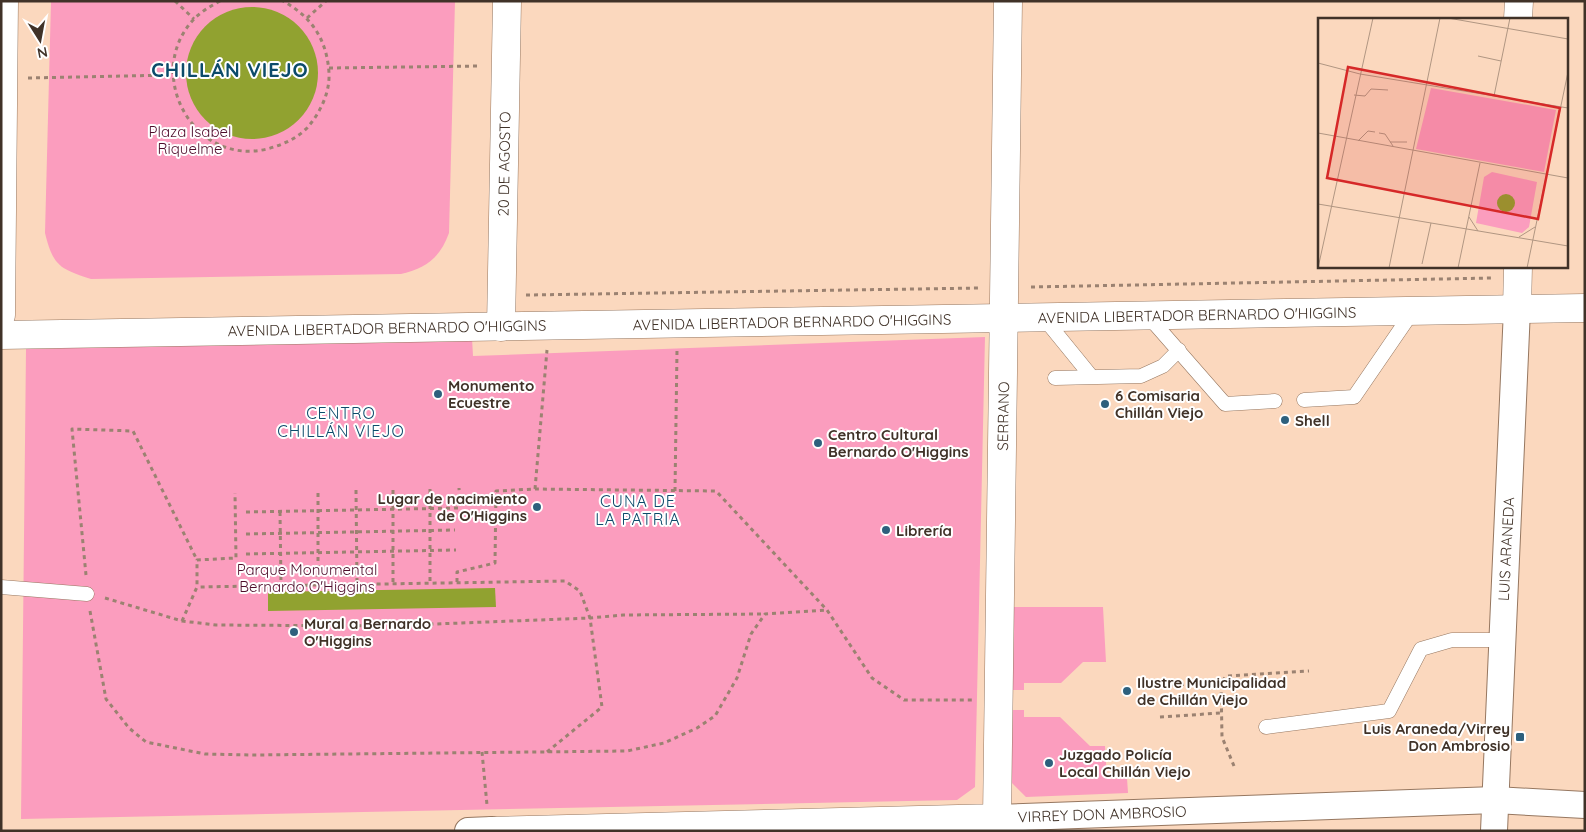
<svg xmlns="http://www.w3.org/2000/svg" width="1586" height="832" font-family="Quicksand,sans-serif">
  <style>
    .green { fill: #fb9dbe }
    .water { fill: #91a230 }
    .lines { fill: none; stroke-linecap: round; stroke-linejoin: round }
    .lane-casing { stroke: #967760; stroke-width: 15 }
    .street-casing { stroke: #967760; stroke-width: 28 }
    .secondary-casing { stroke: #967760; stroke-width: 29 }
    .primary-casing { stroke: #967760; stroke-width: 29 }
    .path { stroke: #9b8271; stroke-width: 3; stroke-dasharray: 4 4; stroke-linecap: butt }
    .lane { stroke: #fff; stroke-width: 14 }
    .street { stroke: #fff; stroke-width: 26 }
    .secondary { stroke: #fff; stroke-width: 28 }
    .primary { stroke: #fff; stroke-width: 28 }
    .poi-dot { fill: #2e607d; stroke: #fff; stroke-width: 2 }
    .labels { text-anchor: middle; dominant-baseline: central; stroke-width: 4; stroke-linejoin: round; paint-order: stroke }
    .park-label { font-size: 15px; fill: #4e0d2b; stroke: #fff }
    .street-label { font-size: 15px; fill: #403228; stroke: #fff }
    .poi-label { font-size: 15px; font-weight: bold; fill: #403228; stroke: #fff; text-anchor: start }
    .neighbourhood-label { font-size: 16px; letter-spacing: 1px; fill: #0c4b6b; stroke: #fff }
    .district-label { font-size: 20px; font-weight: bold; letter-spacing: 1px; fill: #0c4b6b; stroke: #fff }
    .inset-road { fill: none; stroke: #b09682; stroke-width: 1 }
    .view { fill: #d62828; fill-opacity: 0.15; stroke: #d62828; stroke-width: 2.5 }
    .inset-edge { fill: none; stroke: #403228; stroke-width: 2.5 }
  </style>
  <rect width="100%" height="100%" fill="#fbd8be"/>
  <g class="green">
    <path d="M51,1H455L449,233C440,258 426,268 401,274L91,279C60,269 53,266 45,233Z"/>
    <polygon points="985,337 975,787 957,800 21,819 26,349 472,338 473,356"/>
    <polygon points="1012,607 1103,607 1106,662 1083,662 1061,683 1024,683 1024,690 1011,690"/>
    <polygon points="1009,710 1024,710 1024,717 1060,717 1090,746 1105,746 1107,779 1127,778 1128,793 1026,797 1008,779"/>
  </g>
  <g class="water">
    <circle cx="252" cy="73" r="66"/>
    <polygon points="495,588 496,607 268,611 268,592"/>
  </g>
  <g class="lines">
    <g class="lane-casing">
      <g id="lane">
        <polyline points="1148,316 1225,404 1275,401"/>
        <polyline points="1043,317 1091,376"/>
        <polyline points="1055,378 1141,376 1163,366 1179,350"/>
        <polyline points="1304,400 1354,397 1413,311"/>
        <polyline points="1,587 87,594"/>
        <polyline points="1266,727 1389,711 1421,649 1452,640 1502,640"/>
      </g>
    </g>
    <g class="street-casing">
      <g id="street">
        <polyline points="468,831 492,830"/>
        <polyline points="997,831 997,818 1495,800 1585,805"/>
        <polyline points="1494,831 1517,309"/>
      </g>
    </g>
    <g class="secondary-casing">
      <g id="secondary">
        <polyline points="1518,19 1519,1"/>
        <polyline points="1517,309 1518,266"/>
        <polyline points="1,315 4,1"/>
        <polyline points="501,327 507,1"/>
        <polyline points="492,831 997,818 1008,1"/>
      </g>
    </g>
    <g class="primary-casing">
      <polyline id="primary" points="1,335 1585,308"/>
    </g>
    <g class="path">
      <polyline points="175,1 194,19"/>
      <path d="M220,1C211,6 202,11 195,18C142,72 193,167 267,149C282,145 296,139 307,128C320,113 330,93 329,73C327,40 312,17 283,1"/>
      <polyline points="307,18 326,1"/>
      <polyline points="329,68 481,66"/>
      <polyline points="28,78 172,75"/>
      <polyline points="1031,287 1492,278"/>
      <polyline points="526,295 979,288"/>
      <polyline points="430,489 430,582"/>
      <polyline points="535,489 547,350"/>
      <polyline points="356,490 357,584"/>
      <polyline points="393,490 393,583"/>
      <polyline points="675,491 677,350"/>
      <polyline points="246,512 460,508 459,488"/>
      <polyline points="280,512 281,585"/>
      <polyline points="246,534 455,530"/>
      <polyline points="246,554 456,550"/>
      <polyline points="86,575 72,429 133,431 197,560"/>
      <polyline points="457,582 457,572 495,563 496,491 535,489 716,491 827,610 872,678 904,700 974,700"/>
      <polyline points="318,585 318,491"/>
      <polyline points="105,598 182,621 216,625 383,626 590,618 580,591 565,581 197,587"/>
      <polyline points="90,611 106,699 129,728 146,742 205,754 253,755 627,751 664,743 697,728 715,716 737,678 751,634 765,614 827,610"/>
      <polyline points="182,621 197,587 197,560 236,558 235,493"/>
      <polyline points="1164,685 1221,683"/>
      <polyline points="1160,717 1221,713"/>
      <polyline points="482,752 487,805"/>
      <polyline points="547,752 602,707 590,618 623,615 764,614"/>
      <polyline points="1234,766 1222,737 1221,683 1226,676 1309,671"/>
    </g>
    <use href="#lane" class="lane"/>
    <use href="#street" class="street"/>
    <use href="#secondary" class="secondary"/>
    <use href="#primary" class="primary"/>
  </g>
  <g class="poi-dot">
    <circle cx="438" cy="394" r="5"/>
    <circle cx="1105" cy="404" r="5"/>
    <circle cx="1285" cy="420" r="5"/>
    <circle cx="818" cy="443" r="5"/>
    <circle cx="537" cy="507" r="5"/>
    <circle cx="886" cy="530" r="5"/>
    <circle cx="294" cy="632" r="5"/>
    <circle cx="1127" cy="691" r="5"/>
    <rect x="1515" y="732" width="10" height="10" rx="2.5"/>
    <circle cx="1049" cy="763" r="5"/>
  </g>
  <g class="labels">
    <g class="park-label">
      <text x="190" y="131">Plaza Isabel<tspan x="190" dy="17">Riquelme</tspan></text>
      <text x="307" y="569">Parque Monumental<tspan x="307" dy="17">Bernardo O'Higgins</tspan></text>
    </g>
    <g class="street-label">
      <text transform="translate(504 164) rotate(-89)">20 DE AGOSTO</text>
      <text transform="translate(1197 315) rotate(-1)">AVENIDA LIBERTADOR BERNARDO O'HIGGINS</text>
      <text transform="translate(792 322) rotate(-1)">AVENIDA LIBERTADOR BERNARDO O'HIGGINS</text>
      <text transform="translate(387 328) rotate(-1)">AVENIDA LIBERTADOR BERNARDO O'HIGGINS</text>
      <text transform="translate(1003 416) rotate(-89)">SERRANO</text>
      <text transform="translate(1506 549) rotate(-87)">LUIS ARANEDA</text>
      <text transform="translate(1102 814) rotate(-2)">VIRREY DON AMBROSIO</text>
    </g>
    <g class="poi-label">
      <text x="448" y="385">Monumento<tspan x="448" dy="17">Ecuestre</tspan></text>
      <text x="1115" y="395">6 Comisaria<tspan x="1115" dy="17">Chillán Viejo</tspan></text>
      <text x="1295" y="420">Shell</text>
      <text x="828" y="434">Centro Cultural<tspan x="828" dy="17">Bernardo O'Higgins</tspan></text>
      <text x="527" y="498" text-anchor="end">Lugar de nacimiento<tspan x="527" dy="17">de O'Higgins</tspan></text>
      <text x="896" y="530">Librería</text>
      <text x="304" y="623">Mural a Bernardo<tspan x="304" dy="17">O'Higgins</tspan></text>
      <text x="1137" y="682">Ilustre Municipalidad<tspan x="1137" dy="17">de Chillán Viejo</tspan></text>
      <text x="1510" y="728" text-anchor="end">Luis Araneda/Virrey<tspan x="1510" dy="17">Don Ambrosio</tspan></text>
      <text x="1059" y="754">Juzgado Policía<tspan x="1059" dy="17">Local Chillán Viejo</tspan></text>
    </g>
    <g class="neighbourhood-label">
      <text x="341" y="413">CENTRO<tspan x="341" dy="18">CHILLÁN VIEJO</tspan></text>
      <text x="638" y="501">CUNA DE<tspan x="638" dy="18">LA PATRIA</tspan></text>
    </g>
    <g class="district-label">
      <text x="230" y="69">CHILLÁN VIEJO</text>
    </g>
  </g>
  <g transform="translate(1318 18)">
    <rect width="250" height="250" fill="#fbd8be"/>
    <path d="M113,70L238,92L226,154L98,131ZM174,154L219,164L211,209L204,215L158,205L166,159Z" fill="#fb9dbe"/>
    <path d="M179 185a9 9 0 1 1 18 0a9 9 0 1 1-18 0Z" fill="#91a230"/>
    <path class="inset-road" d="M130,0L250,21M160,38L183,43M0,45L42,56L250,90M36,77L47,78L53,71L70,72M176,78L192,0M0,115L250,160M61,115L67,116L75,128M40,123L50,113L57,114M72,124H89M0,186L250,228M151,199L160,213M201,219L217,209M104,246L113,205M0,250L55,0M71,250L122,0M140,250L162,145M209,250L250,54"/>
    <path class="view" d="M30,49L242,90L220,201L9,160Z"/>
    <rect width="250" height="250" class="inset-edge"/>
  </g>
  <rect width="1586" height="832" fill="none" stroke="#403228" stroke-width="5"/>
  <g transform="translate(40 40) rotate(169)" stroke="#ffffff" stroke-width="4" paint-order="stroke">
  <path d="M0-4L9 19L0 12L-9 19Z" fill="#403228"/>
  <text y="-8" font-size="14" font-weight="bold" text-anchor="middle" fill="#403228">N</text>
  </g>
</svg>
